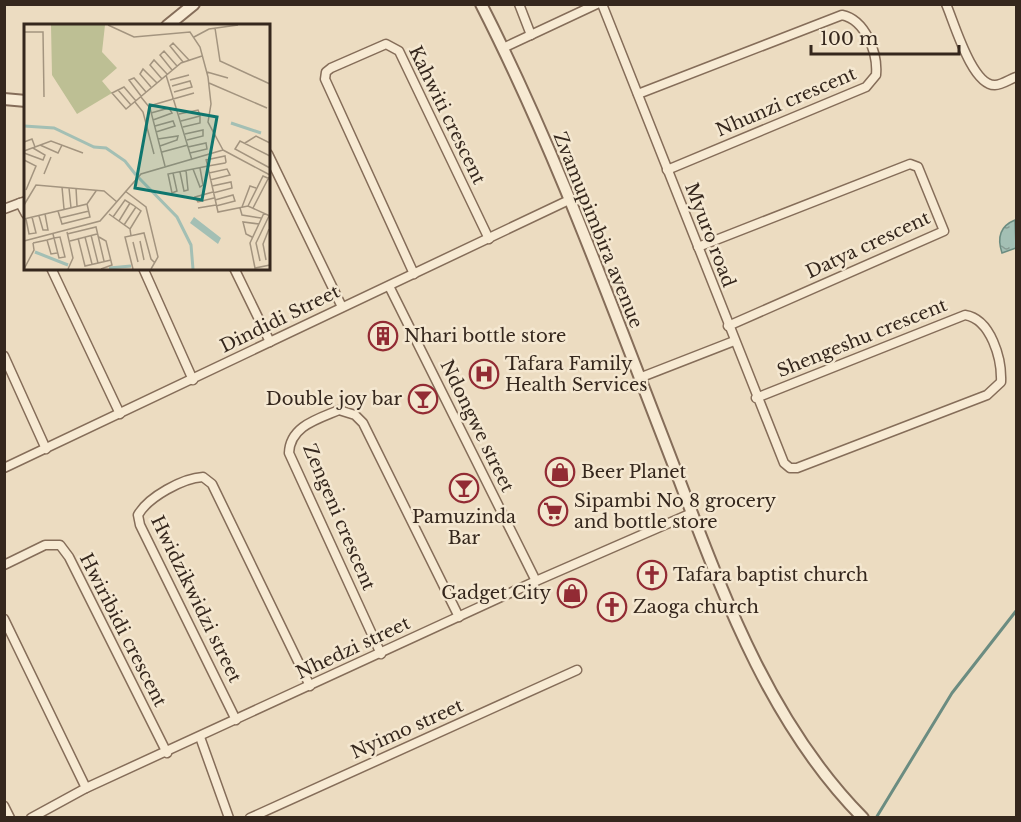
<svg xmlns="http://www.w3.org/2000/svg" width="1021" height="822" font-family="'Libre Baskerville',serif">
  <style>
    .water { fill: url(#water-ripples); stroke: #6b8c81; stroke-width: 1.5 }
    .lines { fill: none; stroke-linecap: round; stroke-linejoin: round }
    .stream { stroke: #6b8c81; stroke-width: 3 }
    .minor-casing { stroke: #856d59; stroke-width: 11 }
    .tertiary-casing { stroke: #856d59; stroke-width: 14 }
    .minor { stroke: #f7ead3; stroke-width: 8 }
    .tertiary { stroke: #f7ead3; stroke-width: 10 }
    .labels { text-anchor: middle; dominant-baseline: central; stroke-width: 5; stroke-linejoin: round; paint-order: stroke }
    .street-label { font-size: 18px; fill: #35271d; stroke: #f4e7d0 }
    .poi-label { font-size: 18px; fill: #35271d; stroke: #f4e7d0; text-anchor: start }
    .inset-river { fill: none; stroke: #a3bfb4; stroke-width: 3 }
    .inset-road { fill: none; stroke: #a3947f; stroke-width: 1.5 }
    .view { fill: #0f766e; fill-opacity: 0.15; stroke: #0f766e; stroke-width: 3 }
    .inset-edge { fill: none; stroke: #35271d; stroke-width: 3 }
  </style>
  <defs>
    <pattern id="water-ripples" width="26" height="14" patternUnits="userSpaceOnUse" patternTransform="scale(1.5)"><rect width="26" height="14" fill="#a3bfb4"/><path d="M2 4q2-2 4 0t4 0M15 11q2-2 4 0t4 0" fill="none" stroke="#869b92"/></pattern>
  </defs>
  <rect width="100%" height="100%" fill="#ecdcc1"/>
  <path class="water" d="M1015,220L1016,248L1002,253C997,238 1000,226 1015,220Z"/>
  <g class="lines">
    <polyline class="stream" points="876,818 952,693 1016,611"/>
    <g class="minor-casing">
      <g id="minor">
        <polyline points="519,4 531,35"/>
        <path d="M602,4L784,463L790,468H797L987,395L1001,382C1002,359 991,319 965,315L756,398"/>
        <path d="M946,4C954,22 972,86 995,85C1002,85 1010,79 1016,77"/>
        <polyline points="503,48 597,4"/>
        <path d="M638,94L842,15C866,20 878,54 876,75L866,87L667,170"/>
        <polyline points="268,154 342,307"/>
        <polyline points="26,201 20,203 26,214"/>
        <polyline points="4,209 20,203"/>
        <polyline points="698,247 910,164 918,167 944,231 728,326"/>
        <polyline points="51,268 120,414"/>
        <polyline points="143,268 193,380"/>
        <polyline points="234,268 270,342"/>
        <polyline points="414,274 325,79 326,72 331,68 386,44 399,51 489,239"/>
        <polyline points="389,286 536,581"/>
        <polyline points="4,356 46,449"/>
        <polyline points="639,378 734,341"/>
        <polyline points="4,468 569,200"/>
        <polyline points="4,565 45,545 60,545 69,557 167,753"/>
        <polyline points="4,619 86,788"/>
        <path d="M381,654L289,453C290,426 318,419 339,410L355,415L363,423L459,617"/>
        <path d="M236,720L140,525L138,515C148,497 183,478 203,477L212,484L310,686"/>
        <polyline points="200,737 229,818"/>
        <polyline points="4,806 10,818"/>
        <polyline points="31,818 86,788 536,581 692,513"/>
        <polyline points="250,818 577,670"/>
      </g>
    </g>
    <g class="tertiary-casing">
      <g id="tertiary">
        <path d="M481,4C554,147 609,299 667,448C717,577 763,717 863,818"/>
        <polyline points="167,26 194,4"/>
        <polyline points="4,99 26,101"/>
      </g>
    </g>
    <use href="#minor" class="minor"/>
    <use href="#tertiary" class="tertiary"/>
  </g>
  <defs>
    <g id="building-ring" transform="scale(1.5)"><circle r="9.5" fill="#f4e7d0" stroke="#922b34" stroke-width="1.5"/><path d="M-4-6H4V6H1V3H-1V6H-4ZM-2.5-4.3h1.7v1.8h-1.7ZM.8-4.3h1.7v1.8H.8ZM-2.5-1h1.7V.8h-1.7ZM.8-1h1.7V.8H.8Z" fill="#922b34"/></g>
    <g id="hospital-ring" transform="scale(1.5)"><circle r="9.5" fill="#f4e7d0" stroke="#922b34" stroke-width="1.5"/><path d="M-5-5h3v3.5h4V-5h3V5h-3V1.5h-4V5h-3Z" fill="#922b34"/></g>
    <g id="bar-ring" transform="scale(1.5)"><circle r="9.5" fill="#f4e7d0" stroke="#922b34" stroke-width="1.5"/><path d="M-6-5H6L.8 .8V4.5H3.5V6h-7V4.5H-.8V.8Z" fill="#922b34"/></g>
    <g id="shop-ring" transform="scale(1.5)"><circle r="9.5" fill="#f4e7d0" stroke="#922b34" stroke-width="1.5"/><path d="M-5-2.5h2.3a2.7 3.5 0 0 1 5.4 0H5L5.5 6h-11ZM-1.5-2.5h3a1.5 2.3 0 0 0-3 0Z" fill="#922b34"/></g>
    <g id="supermarket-ring" transform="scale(1.5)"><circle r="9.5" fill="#f4e7d0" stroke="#922b34" stroke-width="1.5"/><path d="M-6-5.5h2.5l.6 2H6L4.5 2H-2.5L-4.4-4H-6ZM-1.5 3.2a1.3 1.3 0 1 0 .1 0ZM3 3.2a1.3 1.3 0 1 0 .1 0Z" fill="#922b34"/></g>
    <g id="church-ring" transform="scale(1.5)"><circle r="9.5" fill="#f4e7d0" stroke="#922b34" stroke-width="1.5"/><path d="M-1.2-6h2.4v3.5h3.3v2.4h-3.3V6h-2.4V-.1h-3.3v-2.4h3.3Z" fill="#922b34"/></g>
  </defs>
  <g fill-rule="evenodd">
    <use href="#building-ring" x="383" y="336"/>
    <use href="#hospital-ring" x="484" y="374"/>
    <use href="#bar-ring" x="423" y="399"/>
    <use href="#shop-ring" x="560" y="472"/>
    <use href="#bar-ring" x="464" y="488"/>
    <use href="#supermarket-ring" x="553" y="511"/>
    <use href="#church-ring" x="652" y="575"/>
    <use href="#shop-ring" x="572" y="593"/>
    <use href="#church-ring" x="612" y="607"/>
  </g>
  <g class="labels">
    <g class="street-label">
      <text transform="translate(786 102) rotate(-23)">Nhunzi crescent</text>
      <text transform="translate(447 115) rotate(64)">Kahwiti crescent</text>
      <text transform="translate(598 230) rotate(68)">Zvamupimbira avenue</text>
      <text transform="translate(710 235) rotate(69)">Myuro road</text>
      <text transform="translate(868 245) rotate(-25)">Datya crescent</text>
      <text transform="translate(280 319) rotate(-26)">Dindidi Street</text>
      <text transform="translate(862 338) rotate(-22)">Shengeshu crescent</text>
      <text transform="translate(477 426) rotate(64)">Ndongwe street</text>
      <text transform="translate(339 517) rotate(67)">Zengeni crescent</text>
      <text transform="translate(196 599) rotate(64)">Hwidzikwidzi street</text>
      <text transform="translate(123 630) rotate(63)">Hwiribidi crescent</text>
      <text transform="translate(353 648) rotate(-25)">Nhedzi street</text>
      <text transform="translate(407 729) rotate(-24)">Nyimo street</text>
    </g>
    <g class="poi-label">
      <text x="404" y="336">Nhari bottle store</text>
      <text x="505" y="364">Tafara Family<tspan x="505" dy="21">Health Services</tspan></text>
      <text x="402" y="399" text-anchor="end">Double joy bar</text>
      <text x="581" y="472">Beer Planet</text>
      <text x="574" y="501">Sipambi No 8 grocery<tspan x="574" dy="21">and bottle store</tspan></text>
      <text x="464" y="517" text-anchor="middle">Pamuzinda<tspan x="464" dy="21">Bar</tspan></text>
      <text x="673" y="575">Tafara baptist church</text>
      <text x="551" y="593" text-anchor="end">Gadget City</text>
      <text x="633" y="607">Zaoga church</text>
    </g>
  </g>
  <g transform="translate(24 24)">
    <rect width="246" height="246" fill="#ecdcc1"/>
    <path d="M27,1H81L78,28L93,44L78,57L88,69L53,90L28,51Z" fill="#bdbf94"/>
    <path d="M170,193L197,214L194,220L166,199Z" fill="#a3bfb4"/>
    <path class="inset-river" d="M207,99L237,109M0,102L30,104L70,123L82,124L101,137L112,151M114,153L153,193L167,221L169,245M11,228L44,241M85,244L107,242"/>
    <path class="inset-road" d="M84,1L110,13L166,8L176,23L184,53L187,80L184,98L199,126M191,4L196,37L246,60M0,8H19L20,73M170,13L185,5L214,1M159,38L146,22L149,19L165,36M148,46L136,31L140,27L153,42M183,48L204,54M142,51L168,136M138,55L126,41L130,36L143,50M146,56L165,51M185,59L243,84M148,62L166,57L168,63L150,68M127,63L116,50L119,45L133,59M94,66L88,69L102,85L157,39L178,32M117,72L105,56L110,54L122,68M117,73L126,84L141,142M111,78L119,88L130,130M107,81L94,66L100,63L112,77M125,82L170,69M127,89L145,84L148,89L129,96M155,90L174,86L176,91M157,97L176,92V99L159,103M131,102L149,97L151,102L132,108M161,110L179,106V112L163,116M134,115L154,112L153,116L136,122M0,118L8,115L11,123L0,127M221,119L232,112L246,119M16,121L34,129L38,121M11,123L27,117L59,129M164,123L182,119L183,125L166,129M199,126L246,151M138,128L164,121M0,129L19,136L21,131L9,124M246,132L216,117L211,125L246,144M182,135L194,188L224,182L246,192M0,136L12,142L2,166M169,145L176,163L179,161L176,144M156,148L160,167L164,166L162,146M149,149L153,167L148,169L144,150L184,142L201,139L202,138L201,132L182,136M185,149L203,145L206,151L186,156M20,150L27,133M188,162L207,158L208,164L189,169M38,163L40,185M45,164L47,184M52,164L53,182M101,167L122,183L134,233L127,245M189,168L171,173L174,178L190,174M191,176L209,171L211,177L192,182M0,181L12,161L80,167L93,178M224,182L239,152L246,155M218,183L226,162L232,164M174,184L192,181M216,184L218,191L237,194M229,184L245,153M34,187L38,200L66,193L63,180M240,189L226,219L231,244L246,241M85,190L106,205L107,212M15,192L19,206H24L21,190M89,193L101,176L109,181L117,187L106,205M36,194L65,187M0,195L63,180L72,167M2,195L5,210L12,209L8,193M95,197L106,179M100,201L112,183M43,208L49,234L44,245M43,210L72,203L80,237M67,211L74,239M61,213L68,240M75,213L82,217L88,241L77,245M228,213L222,210L219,198L235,200M54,214L61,242L87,236M23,216L27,230L33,229M0,217L76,197L117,150L199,126M46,217L73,210M116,217L120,236M109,218L114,238M9,219L23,216L30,214L36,213L41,233L35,234L29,210M242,236L239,220L245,205M236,237L232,219L245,192M0,245L10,226L9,219M109,245L101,213L120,209L127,235L131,239"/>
    <path class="view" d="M126,81L193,93L178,176L111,164Z"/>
    <rect width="246" height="246" class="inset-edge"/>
  </g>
  <rect width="1021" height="822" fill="none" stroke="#35271d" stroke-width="12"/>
  <path d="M811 45v9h148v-9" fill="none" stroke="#35271d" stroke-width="3"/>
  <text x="820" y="45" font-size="18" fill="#35271d" stroke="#f4e7d0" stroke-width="4.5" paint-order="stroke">100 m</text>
</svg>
